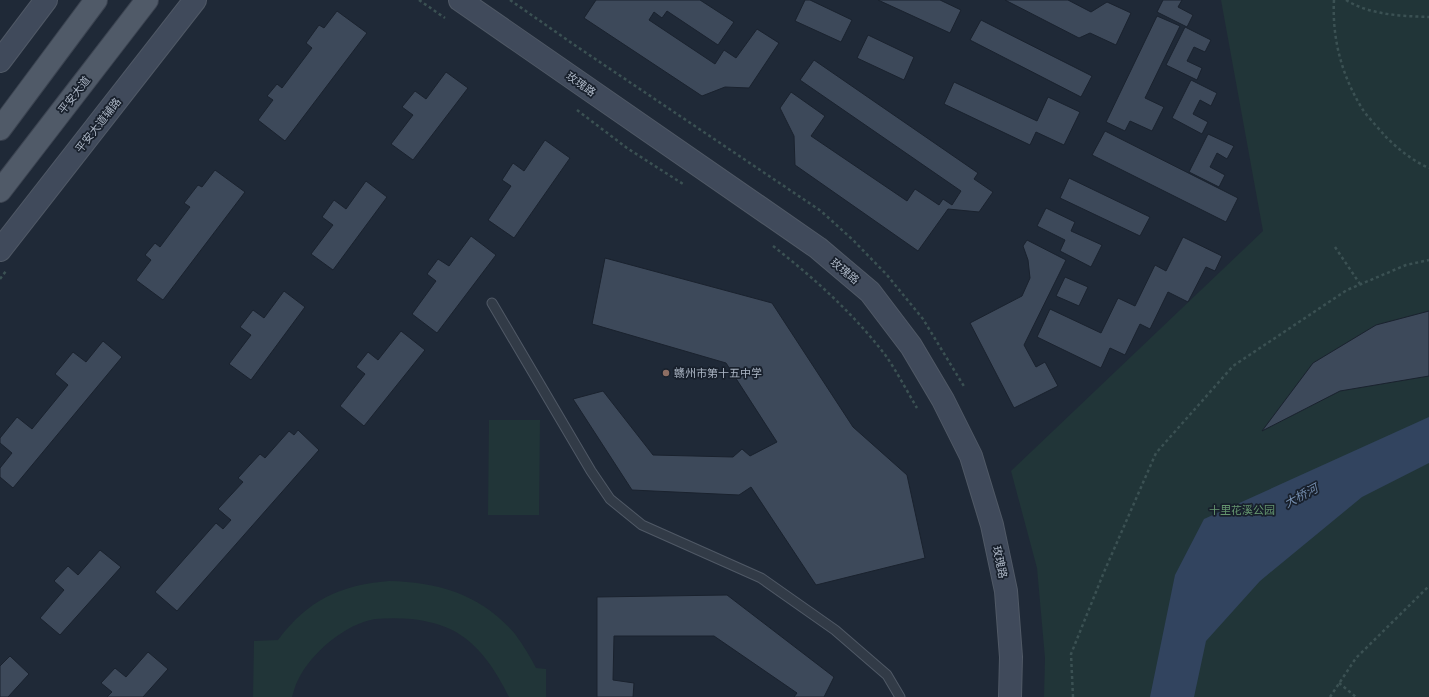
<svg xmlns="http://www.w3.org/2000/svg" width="1429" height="697" font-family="'DM Sans','Noto Sans SC',sans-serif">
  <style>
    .green { fill: #213538 }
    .water { fill: #32445f }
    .building { fill: #3d495a; stroke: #1a222e }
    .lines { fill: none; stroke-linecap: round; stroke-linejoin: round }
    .lane-casing { stroke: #505966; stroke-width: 11 }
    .secondary-casing { stroke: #505966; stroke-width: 24 }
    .primary-casing { stroke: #3c4451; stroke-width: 24 }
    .path { stroke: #3b5153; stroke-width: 2.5; stroke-dasharray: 3 3; stroke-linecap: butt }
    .lane { stroke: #323b47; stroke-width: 9 }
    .secondary { stroke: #404a5b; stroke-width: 22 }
    .primary { stroke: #505a68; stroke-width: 22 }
    .education-dot { fill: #8d6e63; stroke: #18202c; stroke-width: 1.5 }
    .labels { text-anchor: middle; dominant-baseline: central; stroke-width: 3.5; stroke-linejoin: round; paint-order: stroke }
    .street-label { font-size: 11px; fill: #acb6c5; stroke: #18202c }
    .poi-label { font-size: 11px; fill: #acb6c5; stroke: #18202c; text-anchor: start }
    .park-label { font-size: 11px; fill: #64956f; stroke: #18202c }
    .water-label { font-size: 12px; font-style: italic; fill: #748dae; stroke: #18202c }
  </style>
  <rect width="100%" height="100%" fill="#1f2937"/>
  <g class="green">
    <polygon points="1221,0 1429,0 1429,697 1044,697 1045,658 1037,568 1011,471 1263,231"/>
    <polygon points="489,420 540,420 539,515 488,515"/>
    <path d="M389,581C439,582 482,595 515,634C523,645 530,656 536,668L546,669V697H509C496,671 481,647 456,632C442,624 427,621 412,619C400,618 387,618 375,619C345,624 311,653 298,680C295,685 294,691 292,697H253L254,641L278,640C308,600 340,585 389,581Z"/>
  </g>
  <polygon class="water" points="1429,417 1429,463 1362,497 1260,581 1206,641 1194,697 1150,697 1175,575 1204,519"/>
  <g class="building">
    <polygon points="596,0 700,0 734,22 718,45 667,11 662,18 654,12 649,20 715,64 724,50 736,58 757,29 779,43 749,88 725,87 702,96 584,18"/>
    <polygon points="805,0 810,0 852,20 841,42 795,21"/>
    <polygon points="878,0 940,0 961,10 950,33"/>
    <polygon points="1005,0 1068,0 1091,12 1107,2 1131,13 1116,45 1090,33 1079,38"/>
    <polygon points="1163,0 1182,0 1178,7 1193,15 1187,27 1157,12"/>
    <polygon points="337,11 367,33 285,141 258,120 273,100 267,96 277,84 282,88 312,48 306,43 319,25 324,28"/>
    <polygon points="1157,16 1180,26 1145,98 1164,107 1152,131 1130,121 1125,131 1106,122"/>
    <polygon points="981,20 1092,76 1081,97 970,40"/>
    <polygon points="1185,27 1211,40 1205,52 1194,47 1187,61 1202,68 1197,80 1166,65"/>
    <polygon points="868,35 914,57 904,80 857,58"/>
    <polygon points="814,60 978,173 974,179 993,192 979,212 948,209 918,251 795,165 794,136 780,108 791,92 825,116 811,136 907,201 915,189 939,205 943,199 952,205 961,191 800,80"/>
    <polygon points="446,72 468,88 413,160 391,144 413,115 402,107 415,91 426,99"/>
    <polygon points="1191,80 1217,93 1211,106 1200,100 1193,114 1208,122 1202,134 1172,118"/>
    <polygon points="954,82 1037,121 1048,97 1080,112 1064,145 1036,132 1030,145 944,104"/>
    <polygon points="1105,131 1238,198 1226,222 1092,155"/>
    <polygon points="1208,134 1234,146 1227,159 1217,153 1210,167 1225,175 1219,187 1189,172"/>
    <polygon points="545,140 570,158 514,238 488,220 511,186 502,180 513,163 524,171"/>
    <polygon points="215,170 245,192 163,300 136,280 151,260 145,255 155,243 160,247 190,207 184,203 198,185 202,187"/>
    <polygon points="1069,178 1150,217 1140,236 1060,198"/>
    <polygon points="366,181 387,197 333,270 311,254 333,225 322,217 334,200 346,209"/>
    <polygon points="1046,208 1075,222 1071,231 1102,245 1091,267 1060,251 1065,240 1037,226"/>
    <polygon points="471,236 496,255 437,333 412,314 436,281 427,274 438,259 449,266"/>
    <polygon points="1183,237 1222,256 1215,271 1206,267 1188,302 1168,292 1150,329 1140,324 1125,355 1110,348 1101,368 1037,337 1050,309 1101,333 1118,298 1135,306 1155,265 1166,271"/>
    <polygon points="1027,240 1066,260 1024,345 1036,367 1045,362 1058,386 1014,408 970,323 1022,296 1030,278 1028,260 1023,246"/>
    <polygon points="605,258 772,303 853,427 907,475 925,558 816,585 751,487 739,495 632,490 573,399 603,391 653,455 733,457 742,449 750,456 777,442 726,363 592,324"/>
    <polygon points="1065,277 1088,287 1079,306 1056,296"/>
    <polygon points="284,291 305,307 251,380 229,364 251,335 240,327 253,310 264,318"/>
    <polygon points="1429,311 1429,376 1340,391 1262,431 1313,363 1376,325"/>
    <polygon points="401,331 425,350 364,426 340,406 365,374 356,367 368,352 378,360"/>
    <polygon points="103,341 122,357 13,488 0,477 0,468 12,453 0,443 0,438 17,417 32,429 68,385 55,374 73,352 86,362"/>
    <polygon points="298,430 319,450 177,611 155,592 216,523 223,529 231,520 218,509 243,482 238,478 260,454 265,458 289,431 294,435"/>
    <polygon points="100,550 121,567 60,635 40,618 64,590 54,581 68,566 78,575"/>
    <polygon points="727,595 834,677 824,697 794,697 797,693 714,636 614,636 613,680 634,683 633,697 597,697 597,597"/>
    <polygon points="148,652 168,669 143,697 107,697 112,692 101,683 115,668 126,677"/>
    <polygon points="10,656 29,674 8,697 0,697 0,666"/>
  </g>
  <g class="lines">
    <g class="lane-casing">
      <polyline id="lane" points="492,303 591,471 610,499 642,525 761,578 835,630 887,675 900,697"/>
    </g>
    <g class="secondary-casing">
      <g id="secondary">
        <polyline points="460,0 818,248 870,292 911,346 943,400 971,456 992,525 1006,591 1011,657 1010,697"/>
        <polyline points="0,61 46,0"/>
        <polyline points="0,250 195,0"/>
      </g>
    </g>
    <g class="primary-casing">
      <g id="primary">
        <polyline points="0,129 96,0"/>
        <polyline points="0,191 147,0"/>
      </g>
    </g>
    <g class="path">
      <polyline points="419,0 445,18"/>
      <polyline points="510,0 576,46 821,211 853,240 887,275 923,319 965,388"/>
      <path d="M1334,0C1332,37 1341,73 1360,105C1366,116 1377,126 1385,136C1398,149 1413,161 1429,168"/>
      <path d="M1346,0C1370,15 1401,16 1429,17"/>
      <polyline points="577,110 627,148 683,184"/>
      <path d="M773,246C814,278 854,314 886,356C897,372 907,391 917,408"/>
      <polyline points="1335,247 1360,284"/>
      <polyline points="0,279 6,271"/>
      <polyline points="1339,683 1356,697"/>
      <polyline points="1073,697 1071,654 1104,572 1156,453 1233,366 1347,290 1406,265 1429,260"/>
      <polyline points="1330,697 1356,658 1429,586"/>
    </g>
    <use href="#lane" class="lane"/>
    <use href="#secondary" class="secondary"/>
    <use href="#primary" class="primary"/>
  </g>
  <circle class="education-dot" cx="666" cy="373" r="4"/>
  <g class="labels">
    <g class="street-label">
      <text transform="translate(581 84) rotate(35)">玫瑰路</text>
      <text transform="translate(74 95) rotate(-52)">平安大道</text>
      <text transform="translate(98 125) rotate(-52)">平安大道辅路</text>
      <text transform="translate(845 271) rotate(40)">玫瑰路</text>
      <text transform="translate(1000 562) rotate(78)">玫瑰路</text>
    </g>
    <g class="poi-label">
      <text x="674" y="373">赣州市第十五中学</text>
    </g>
    <g class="park-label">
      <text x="1242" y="510">十里花溪公园</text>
    </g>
    <g class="water-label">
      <text transform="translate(1301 496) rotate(-28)">大桥河</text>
    </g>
  </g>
</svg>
